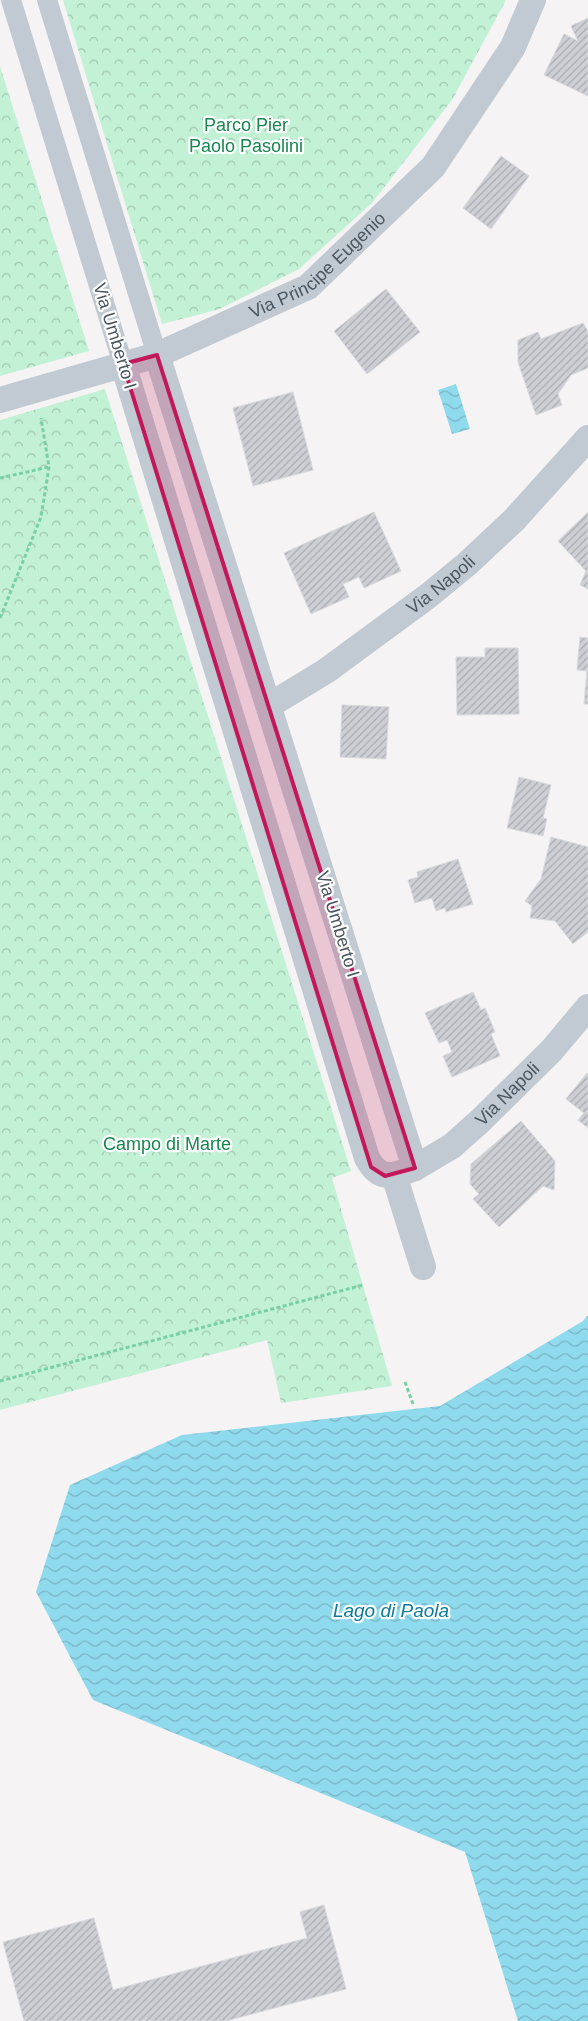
<svg xmlns="http://www.w3.org/2000/svg" width="588" height="2021" font-family="Helvetica,sans-serif">
  <style>
    .park { fill: url(#park-crowns) }
    .water { fill: url(#water-waves) }
    .building { fill: url(#building-hatch); stroke: #d7d9de }
    .lines { fill: none; stroke-linecap: round; stroke-linejoin: round }
    .path { stroke: #7ad0a6; stroke-width: 3; stroke-dasharray: 4 2.5; stroke-linecap: butt }
    .pedestrian { stroke: #c1cad2; stroke-width: 20 }
    .minor { stroke: #c1cad2; stroke-width: 26 }
    .marked { fill: #c2185b; fill-opacity: 0.2; stroke: #c2185b; stroke-width: 4; stroke-linejoin: round }
    .labels { text-anchor: middle; dominant-baseline: central; stroke-width: 4.5; stroke-linejoin: round; paint-order: stroke }
    .park-label { font-size: 18px; fill: #17864f; stroke: #fff }
    .street-label { font-size: 18px; fill: #4a5661; stroke: #fff }
    .water-label { font-size: 19px; font-style: italic; fill: #0c7c9b; stroke: #fff }
  </style>
  <defs>
    <pattern id="park-crowns" width="20" height="18" patternUnits="userSpaceOnUse" patternTransform="scale(1.25)"><rect width="20" height="18" fill="#c3f1d5"/><path d="M2 6a3 3 0 1 1 6 0M12 15a3 3 0 1 1 6 0" fill="none" stroke="#a0c6b0"/></pattern>
    <pattern id="water-waves" width="16" height="10" patternUnits="userSpaceOnUse" patternTransform="scale(1.25)"><rect width="16" height="10" fill="#90daee"/><path d="M0 5q4-4 8 0t8 0" fill="none" stroke="#78b4c4"/></pattern>
    <pattern id="building-hatch" width="6" height="6" patternUnits="userSpaceOnUse" patternTransform="scale(1.25)"><rect width="6" height="6" fill="#cdcfd5"/><path d="M-1 1l2-2M0 6l6-6M5 7l2-2" fill="none" stroke="#a8abb0"/></pattern>
  </defs>
  <rect width="100%" height="100%" fill="#f5f3f3"/>
  <g class="park">
    <polygon points="63,0 506,0 452,100 372,203 299,269 220,309 162,324"/>
    <polygon points="0,66 89,351 0,376"/>
    <polygon points="105,389 351,1171 332,1178 392,1386 281,1403 267,1340 0,1410 0,420"/>
  </g>
  <g class="water">
    <polygon points="456,384 470,429 452,434 438,390"/>
    <polygon points="588,1315 588,2021 518,2021 465,1852 93,1700 36,1592 70,1485 182,1435 440,1406 583,1321"/>
  </g>
  <g class="building">
    <polygon points="588,18 588,96 544,75 564,34 578,41 571,26"/>
    <polygon points="501,156 529,176 491,229 463,208"/>
    <polygon points="386,289 420,332 367,374 334,331"/>
    <polygon points="583,323 588,331 588,368 571,375 558,394 562,405 536,415 518,362 518,340 538,332 541,339"/>
    <polygon points="293,392 313,470 253,486 233,408"/>
    <polygon points="374,512 401,571 364,588 359,577 343,584 349,597 311,614 284,553"/>
    <polygon points="588,512 588,589 580,585 586,571 558,541"/>
    <polygon points="580,637 588,638 588,704 584,704 587,671 577,670"/>
    <polygon points="485,648 518,648 519,714 457,715 456,657 485,657"/>
    <polygon points="342,705 389,707 386,759 340,757"/>
    <polygon points="519,777 551,785 543,818 547,819 543,836 507,828"/>
    <polygon points="551,837 588,847 588,932 573,944 555,921 530,918 532,906 525,901 541,879"/>
    <polygon points="458,859 473,904 446,912 445,908 436,911 432,898 415,903 408,880 418,877 417,872"/>
    <polygon points="473,992 481,1010 485,1008 495,1032 491,1034 500,1056 452,1077 443,1056 452,1052 447,1040 439,1043 425,1013"/>
    <polygon points="587,1073 588,1074 588,1128 578,1120 584,1113 566,1099"/>
    <polygon points="521,1121 555,1161 554,1190 543,1186 499,1227 473,1199 479,1194 470,1184 471,1164"/>
    <polygon points="324,1905 346,1989 226,2021 24,2021 3,1942 94,1918 113,1990 307,1938 300,1912"/>
  </g>
  <g class="lines">
    <g class="path">
      <polyline points="0,478 49,467"/>
      <polyline points="0,618 41,517 49,467 41,418"/>
      <polyline points="0,1381 363,1285"/>
      <polyline points="405,1382 413,1404"/>
    </g>
    <g class="pedestrian">
      <polyline points="11,0 123,364"/>
      <polyline points="47,0 157,355"/>
    </g>
    <g class="minor">
      <path d="M123,364L367,1158C380,1182 393,1176 415,1168L157,355"/>
      <path id="s1" d="M0,400L157,355L308,287L433,167L513,47L533,0"/>
      <path id="s2" d="M270,705L326,671L428,596L467,564L514,520L588,438"/>
      <path id="s3" d="M415,1168L452,1146L480,1121L552,1050L588,1007"/>
      <polyline points="394,1175 423,1267"/>
    </g>
  </g>
  <path class="marked" d="M157,355L415,1168L385,1176L371,1167L123,364Z"/>
  <g class="labels">
    <g class="park-label">
      <text x="246" y="125">Parco Pier<tspan x="246" dy="21">Paolo Pasolini</tspan></text>
      <text x="167" y="1144">Campo di Marte</text>
    </g>
    <g class="street-label">
      <text stroke="none"><textPath href="#s1" startOffset="349">Via Principe Eugenio</textPath></text>
      <text transform="translate(115 336) rotate(73)">Via Umberto I</text>
      <text stroke="none"><textPath href="#s2" startOffset="209">Via Napoli</textPath></text>
      <text transform="translate(338 924) rotate(73)">Via Umberto I</text>
      <text stroke="none"><textPath href="#s3" startOffset="119">Via Napoli</textPath></text>
    </g>
    <g class="water-label">
      <text x="391" y="1610">Lago di Paola</text>
    </g>
  </g>
</svg>
